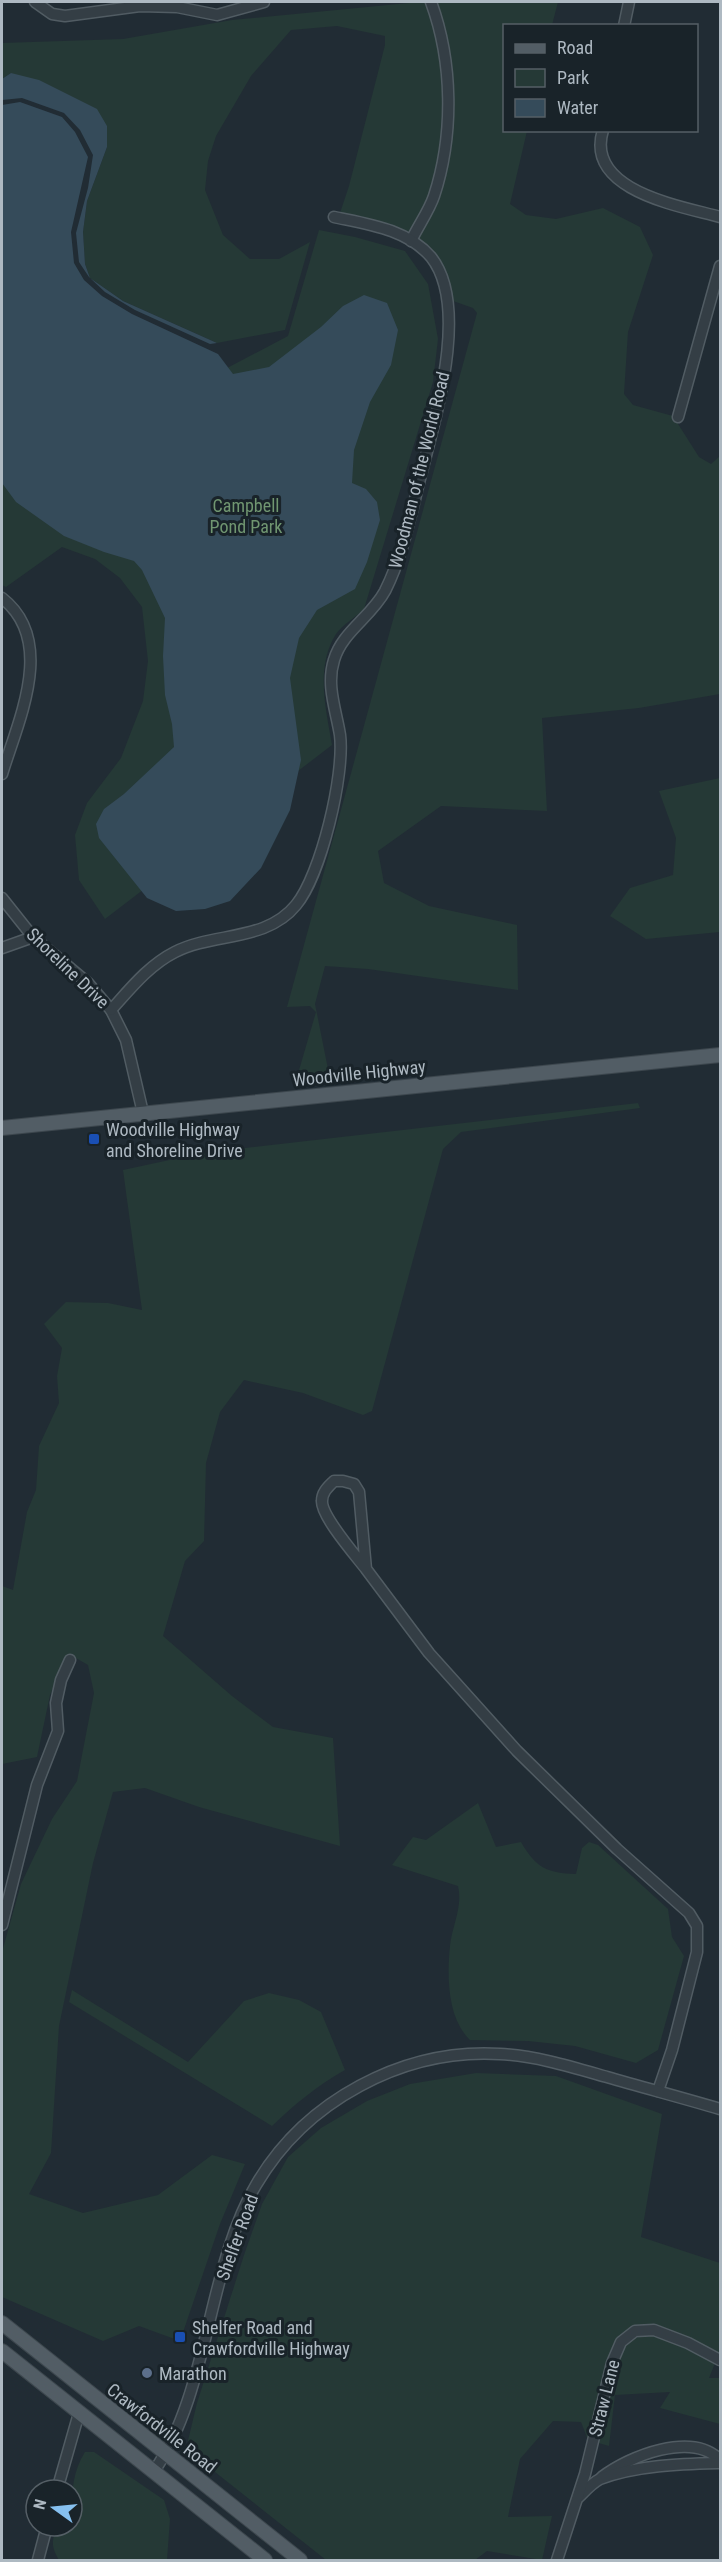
<svg xmlns="http://www.w3.org/2000/svg" width="722" height="2562" font-family="'Roboto Condensed',sans-serif">
  <style>
    .green { fill: #253936 }
    .water { fill: #354b5a }
    .lines { fill: none; stroke-linecap: round; stroke-linejoin: round }
    .minor-casing { stroke: #515c63; stroke-width: 13 }
    .major-casing { stroke: #3d474e; stroke-width: 16 }
    .minor { stroke: #343e45; stroke-width: 10 }
    .major { stroke: #525d65; stroke-width: 14 }
    .transit-dot { fill: #1a4fb4; stroke: #192329; stroke-width: 2 }
    .service-dot { fill: #5c6f8a; stroke: #192329; stroke-width: 2 }
    .labels { text-anchor: middle; dominant-baseline: central; stroke-width: 6; stroke-linejoin: round; paint-order: stroke }
    .street-label { font-size: 18px; fill: #aeb9c2; stroke: #192329 }
    .park-label { font-size: 18px; fill: #709671; stroke: #192329 }
    .poi-label { font-size: 18px; fill: #aeb9c2; stroke: #192329; text-anchor: start }
  </style>
  <rect width="100%" height="100%" fill="#212c34"/>
  <g class="green">
    <path d="M419,2H558L552,25L504,26V130L527,131L510,204L526,215L556,219L603,208L640,227L653,255L628,332L624,394L633,405L673,416L699,457L711,464L720,456V694L639,708L542,718L547,811L441,806L378,851L384,883L429,906L517,925L518,990L368,969L325,966L315,1004L329,1074L297,1077L316,1012L310,1006L287,1007L477,313L473,308L453,301C443,235 397,225 340,213L349,186L385,45V36L337,26L291,30L251,76L216,136L208,161L205,190L223,235L250,259H279L310,242L285,330L217,343L123,301L90,278L85,264L83,232L87,201L107,147V126L11,73L2,79V43L123,39L232,20Z"/>
    <path d="M2,138L66,307L195,385L288,336L319,230L355,237L405,251L428,284L438,339L433,382L364,609C356,617 342,625 336,634C315,667 326,709 332,745L105,919L79,880L75,835L87,803L121,758L143,701L148,661L142,607L120,578L95,559L62,547L6,587L2,585Z"/>
    <polygon points="720,778 720,932 646,939 610,916 630,888 673,875 676,838 659,791"/>
    <polygon points="638,1103 640,1108 461,1132 443,1149 372,1411 363,1415 303,1393 244,1380 220,1412 206,1463 204,1541 185,1561 163,1636 232,1696 273,1727 333,1738 340,1846 199,1807 145,1788 113,1792 93,1863 59,2026 51,2153 29,2194 83,2213 158,2195 212,2155 245,2164 220,2224 180,2341 139,2326 103,2341 2,2297 2,1952 21,1884 52,1819 77,1781 94,1693 88,1665 69,1654 50,1695 37,1757 2,1764 2,1586 13,1590 27,1512 36,1490 39,1446 59,1403 57,1376 62,1348 44,1324 66,1302 108,1303 142,1310 123,1170 202,1153"/>
    <path d="M478,1803L496,1847L521,1842C536,1868 547,1873 576,1874L582,1848L589,1842L598,1845L668,1909L672,1937L684,1956L658,2050L636,2063L575,2046L528,2041L470,2040C447,2018 447,1976 450,1946C452,1926 463,1907 458,1886L392,1865L413,1837L426,1840Z"/>
    <path d="M72,1990L188,2062L244,2001L269,1993L299,2000L321,2012L345,2070C318,2085 295,2104 272,2126L69,2002Z"/>
    <polygon points="476,2073 556,2076 662,2114 641,2237 720,2263 720,2351 709,2378 720,2378 720,2424 660,2408 670,2392 615,2395 609,2446 588,2440 581,2422 553,2421 520,2459 508,2517 552,2516 542,2560 487,2551 475,2560 326,2560 186,2449 197,2403 244,2255 262,2204 288,2157 321,2128 367,2101 410,2084"/>
    <path d="M85,2452H94L164,2500L170,2519L167,2560H59C51,2547 51,2540 58,2526H72C72,2499 70,2476 85,2452Z"/>
  </g>
  <g class="water">
    <polygon points="11,73 39,80 97,109 107,126 107,147 87,201 83,232 85,264 90,278 123,301 217,343 210,344 135,310 105,292 89,277 79,262 76,233 88,188 93,155 80,130 64,113 22,98 2,100 2,79"/>
    <polygon points="20,102 62,117 75,132 88,157 71,232 74,263 84,280 102,296 132,314 218,354 233,374 269,367 321,327 343,306 364,295 387,303 398,330 391,365 370,402 354,450 352,483 366,489 377,502 380,520 367,562 355,589 317,610 299,638 290,678 301,760 290,810 261,868 230,901 205,909 176,911 147,898 99,838 96,824 104,809 124,794 174,747 172,724 165,695 163,656 165,618 142,570 134,561 104,552 64,536 16,502 2,483 2,105"/>
  </g>
  <g class="lines">
    <g class="minor-casing">
      <g id="minor">
        <polyline points="35,2 52,14 65,16 140,6 177,7 217,15 264,2"/>
        <polyline points="624,26 629,2"/>
        <path d="M603,130C584,191 681,206 720,217"/>
        <path d="M411,241C418,226 429,211 434,196C454,135 453,62 431,2"/>
        <polyline points="678,417 720,266"/>
        <path d="M2,598C57,641 18,721 2,774"/>
        <polyline points="2,898 33,937 88,983 111,1010 126,1040 143,1113"/>
        <polyline points="2,948 33,937"/>
        <path d="M111,1010C130,989 149,965 175,952C214,932 266,942 296,905C321,875 345,774 340,735C336,710 326,685 334,660C342,632 371,617 385,591C403,555 411,514 421,475C435,419 470,306 431,257C407,229 367,224 334,217"/>
        <path d="M366,1569C356,1556 321,1516 322,1501C322,1492 328,1487 334,1481H343L354,1484L359,1492L366,1569L429,1653L517,1751L617,1849L689,1913L697,1926V1952L672,2050L658,2091"/>
        <polyline points="2,1925 37,1785 58,1731 56,1703 61,1680 70,1660"/>
        <path d="M154,2471C197,2410 206,2318 229,2248C236,2226 244,2205 256,2185C305,2101 403,2048 500,2054C537,2056 572,2067 607,2077C645,2088 683,2098 720,2109"/>
        <path d="M602,2477C629,2456 692,2431 720,2460"/>
        <polyline points="57,2490 79,2413"/>
        <path d="M579,2497C585,2491 592,2483 600,2479C636,2465 683,2464 720,2463"/>
        <polyline points="38,2560 47,2526"/>
        <polyline points="557,2560 585,2474 612,2363 621,2342 635,2331 654,2330 688,2343 720,2360"/>
      </g>
    </g>
    <g class="major-casing">
      <g id="major">
        <polyline points="2,1128 720,1055"/>
        <polyline points="2,2323 300,2560"/>
        <polyline points="2,2351 265,2560"/>
      </g>
    </g>
    <use href="#minor" class="minor"/>
    <use href="#major" class="major"/>
  </g>
  <g class="transit-dot">
    <rect x="88" y="1133" width="12" height="12" rx="3"/>
    <rect x="174" y="2331" width="12" height="12" rx="3"/>
  </g>
  <circle class="service-dot" cx="147" cy="2373" r="6"/>
  <g class="labels">
    <g class="street-label">
      <text transform="translate(419 470) rotate(-76)">Woodman of the World Road</text>
      <text transform="translate(68 968) rotate(44)">Shoreline Drive</text>
      <text transform="translate(359 1073) rotate(-6)">Woodville Highway</text>
      <text transform="translate(237 2237) rotate(-70)">Shelfer Road</text>
      <text transform="translate(604 2398) rotate(-76)">Straw Lane</text>
      <text transform="translate(162 2428) rotate(38)">Crawfordville Road</text>
    </g>
    <g class="park-label">
      <text x="246" y="505">Campbell<tspan x="246" dy="21">Pond Park</tspan></text>
    </g>
    <g class="poi-label">
      <text x="106" y="1129">Woodville Highway<tspan x="106" dy="21">and Shoreline Drive</tspan></text>
      <text x="192" y="2327">Shelfer Road and<tspan x="192" dy="21">Crawfordville Highway</tspan></text>
      <text x="159" y="2373">Marathon</text>
    </g>
  </g>
  <rect width="722" height="2562" fill="none" stroke="#aeb9c2" stroke-width="6"/>
  <rect x="503" y="24" width="195" height="108" fill="#192329" stroke="#555f66" stroke-width="1.5"/>
  <rect x="515" y="44" width="30" height="9" fill="#525d65" stroke="#555f66" stroke-width="1.5"/>
  <text x="557" y="54" font-size="18" fill="#aeb9c2">Road</text>
  <rect x="515" y="69" width="30" height="18" fill="#253936" stroke="#555f66" stroke-width="1.5"/>
  <text x="557" y="84" font-size="18" fill="#aeb9c2">Park</text>
  <rect x="515" y="99" width="30" height="18" fill="#354b5a" stroke="#555f66" stroke-width="1.5"/>
  <text x="557" y="114" font-size="18" fill="#aeb9c2">Water</text>
  <g transform="translate(54 2508) rotate(285)"><circle r="28" fill="#192329" stroke="#555f66" stroke-width="1.5"/>
  <path d="M0-4.5L10 22L0 15L-10 22Z" fill="#86c0ef"/>
  <text y="-9" font-size="16" font-weight="bold" text-anchor="middle" fill="#aeb9c2">N</text>
  </g>
</svg>
